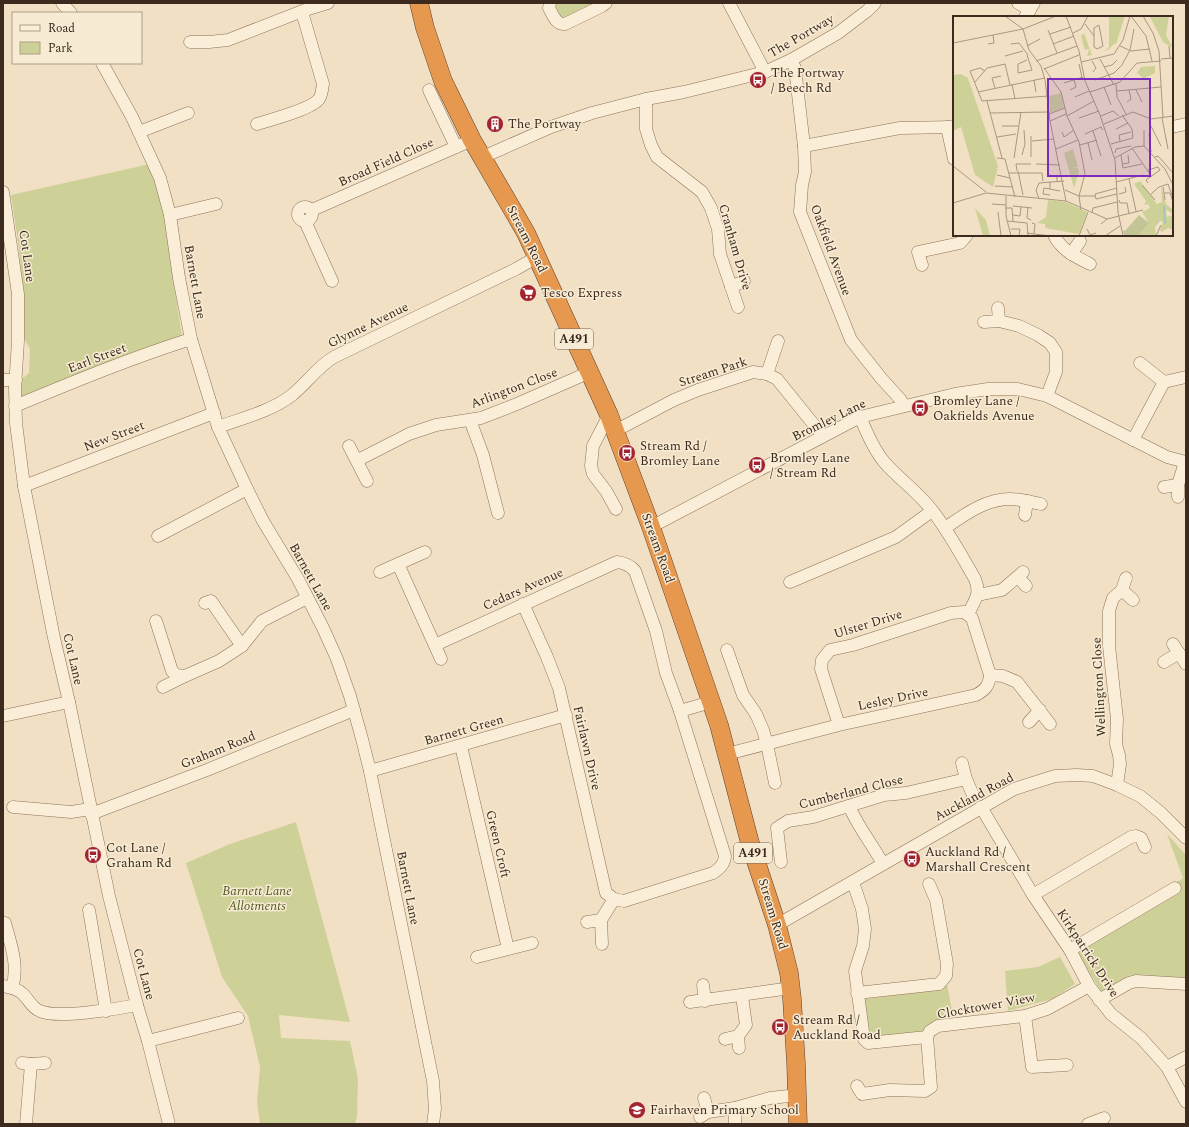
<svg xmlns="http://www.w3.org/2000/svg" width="1189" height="1127" font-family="Spectral,serif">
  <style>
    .green { fill: #ced197 }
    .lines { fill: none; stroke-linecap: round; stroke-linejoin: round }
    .minor-casing { stroke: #8e7159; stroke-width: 13 }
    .highway-casing { stroke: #5b3f2d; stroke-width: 19 }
    .minor { stroke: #fbeed8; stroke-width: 12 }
    .highway { stroke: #e6984f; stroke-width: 18 }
    .labels { text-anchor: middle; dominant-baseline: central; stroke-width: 3; stroke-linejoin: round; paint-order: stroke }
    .shield { fill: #f8ebd4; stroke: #746455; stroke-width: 1 }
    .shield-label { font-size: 12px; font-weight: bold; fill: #3c2a1e }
    .street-label { font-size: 13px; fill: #3c2a1e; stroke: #f8ebd4 }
    .poi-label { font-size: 13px; fill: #3c2a1e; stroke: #f8ebd4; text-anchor: start }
    .park-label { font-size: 13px; font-style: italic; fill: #515a23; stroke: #f8ebd4 }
    .inset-river { fill: none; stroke: #a6c4b9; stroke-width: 2 }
    .inset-road { fill: none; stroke: #a99782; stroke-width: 1 }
    .view { fill: #7b2cbf; fill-opacity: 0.15; stroke: #7b2cbf; stroke-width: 2 }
    .inset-edge { fill: none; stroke: #3c2a1e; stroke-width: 2 }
  </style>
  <rect width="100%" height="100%" fill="#f1e0c4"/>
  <g class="green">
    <polygon points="555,3 598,3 563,21 553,7"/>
    <polygon points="150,164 164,203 168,244 182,337 21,398 22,379 29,373 30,349 23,336 23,293 19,249 11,195"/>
    <polygon points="296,822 350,1022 279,1015 281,1038 350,1041 358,1079 357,1116 355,1124 260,1124 257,1102 260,1067 248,1016 222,977 186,863 230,844"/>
    <path d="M1167,834L1186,855V979C1170,980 1141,972 1129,976C1120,979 1110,987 1101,991L1078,954L1081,949L1181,890L1177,882L1183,878Z"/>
    <polygon points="1060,957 1075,984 1052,999 1008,1011 1005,971 1038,967"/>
    <path d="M947,984L953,1016C938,1019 932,1019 922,1033L869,1039L863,1004L865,999L940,989Z"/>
  </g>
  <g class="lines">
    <g class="minor-casing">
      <g id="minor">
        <polyline points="62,3 71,13"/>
        <path d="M550,3L549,8C553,15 556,25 565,24L602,6L606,3"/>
        <polyline points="729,3 765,72"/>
        <polyline points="1018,3 1030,10"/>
        <polyline points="1025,17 1034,3"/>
        <polyline points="190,42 209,42 228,40 305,10 328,3"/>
        <polyline points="791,60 795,68 804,146 805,172 802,185 800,212 851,340 881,378 900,399 904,406"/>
        <polyline points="102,63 132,117 160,178 170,215 179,278 191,339 218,427 247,489 263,521 298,579 323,628 337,659 350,696 362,739 370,771 433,1081 435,1109 433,1124"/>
        <polyline points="429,90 456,147"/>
        <polyline points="646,99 646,129 651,145 657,157 702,192 711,208 718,229 720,254 738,307"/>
        <path d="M257,124C270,120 312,109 319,99C322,95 322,89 323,84L302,12"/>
        <polyline points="947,127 954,159"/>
        <polyline points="1172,127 1186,124"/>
        <polyline points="139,132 188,113"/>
        <polyline points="804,146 900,128 954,127"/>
        <polyline points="483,157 551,127 592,113 646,99 684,92 765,72 791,60 838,33 867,11 875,3"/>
        <polyline points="3,192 18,294 18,341 15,387 16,423 24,486 54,638 69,702 109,896 137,1005 148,1041 169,1124"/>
        <circle cx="305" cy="214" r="7"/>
        <polyline points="312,210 472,140"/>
        <polyline points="170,215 216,204"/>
        <polyline points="305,221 332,281"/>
        <path d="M1054,235C1061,250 1076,257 1090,264"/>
        <polyline points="1071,254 1080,241"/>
        <polyline points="922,265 918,252 960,243 967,235"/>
        <polyline points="731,287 744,281"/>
        <polyline points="998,308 999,321"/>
        <polyline points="984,322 999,321 1019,326 1038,335 1050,343 1056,352 1056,372 1047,396"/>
        <polyline points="767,374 778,341"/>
        <polyline points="3,380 16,380"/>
        <polyline points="1164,382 1186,377"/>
        <path d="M15,406C73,382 131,358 191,339"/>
        <polyline points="609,415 593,446 591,466 593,474 606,491 616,509"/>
        <path d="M860,417C867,433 874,450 885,463C899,479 917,491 931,509C948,530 961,555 975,579C981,594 975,600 968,614"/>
        <polyline points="470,420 483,455 498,513"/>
        <path d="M218,427C243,418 272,411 292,395C307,383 317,367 334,357L516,269L537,257"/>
        <polyline points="615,431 674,400 698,390 753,372 767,374 777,379 823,436"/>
        <polyline points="1133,440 1164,382 1140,363"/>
        <polyline points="349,446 367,481"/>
        <polyline points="358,460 409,434 436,425 481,418 517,404 590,372"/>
        <polyline points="24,486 214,413"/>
        <polyline points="1164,487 1178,485"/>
        <polyline points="1178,497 1178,485 1185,462"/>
        <polyline points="1025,515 1027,501"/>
        <polyline points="651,527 860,417 955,394 988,389 1018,389 1047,396 1167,457 1186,462"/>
        <path d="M945,528C964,515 985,499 1010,499C1020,499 1031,502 1041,504"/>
        <polyline points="158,536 247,489"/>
        <polyline points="398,564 441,659"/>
        <polyline points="380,572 425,552"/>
        <polyline points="1018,577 1026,586"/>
        <polyline points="1126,578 1122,590 1133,600"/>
        <polyline points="790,582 896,537 932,511"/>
        <polyline points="978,595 1002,590 1023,572"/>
        <polyline points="205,603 211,601 242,646"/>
        <polyline points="156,621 172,671 176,675 185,676 219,661 242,646 262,621 307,598"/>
        <polyline points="1173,644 1186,664"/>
        <path d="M435,645L617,562C625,563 630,565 635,571L656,631L666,673L680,711L725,856C724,865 720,868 713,873L624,901L614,899L606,893L559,688L547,657L523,604"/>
        <polyline points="727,650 743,695 756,714 763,730 767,744 775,783"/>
        <polyline points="1164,662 1179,653"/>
        <polyline points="990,675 1003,676 1017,682 1050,724"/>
        <polyline points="163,687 185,676"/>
        <polyline points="680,711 711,702"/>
        <polyline points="3,716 69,702"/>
        <polyline points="1029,722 1040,710"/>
        <polyline points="461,746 508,949"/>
        <path d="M727,754L839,725L976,695C985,690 989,686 990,675L972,618L964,612L951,613L853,645L830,650L822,660L821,669L839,725"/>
        <polyline points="962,763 966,779 973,795"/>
        <polyline points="370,771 566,715"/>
        <polyline points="1117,785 1120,764 1119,755 1116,744 1117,719 1109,646 1109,611 1113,598 1122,590"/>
        <path d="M849,806C858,827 872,844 883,864"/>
        <polyline points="13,807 71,812 90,809"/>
        <polyline points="981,807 1033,895 1070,950 1089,986 1111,1014 1141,1038 1160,1059 1167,1067 1186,1102"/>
        <polyline points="91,814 207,770 354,710"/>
        <polyline points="781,862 777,828 788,821 813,817 884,795 906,793 966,779"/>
        <polyline points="853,882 862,909 865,929 863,946 855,971 864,1039 868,1043 927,1037 930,1031 938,1026 1025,1016 1047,1009 1089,986"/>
        <polyline points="1033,895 1131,837 1136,836 1141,838 1145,847"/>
        <polyline points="89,910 106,1011"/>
        <polyline points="587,922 601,920"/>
        <path d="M5,923C11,945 19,966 12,988"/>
        <polyline points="777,925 1014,789 1055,776 1077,775 1093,776 1117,785 1140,796 1161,813 1186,838"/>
        <polyline points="602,944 601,920 614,899"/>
        <polyline points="1070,950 1175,888"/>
        <polyline points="477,957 532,943"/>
        <polyline points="703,985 705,1001"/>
        <path d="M3,986C9,987 18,989 23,994C29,1000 32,1008 40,1011C57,1019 117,1009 137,1005"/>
        <polyline points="857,993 939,984 946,976 947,964 936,900 929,884"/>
        <polyline points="1099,1000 1129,983 1136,981 1186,984"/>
        <polyline points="690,1002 791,988"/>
        <polyline points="1025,1016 1032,1067 1067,1065"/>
        <polyline points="725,1039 738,1036"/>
        <polyline points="148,1041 238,1018"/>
        <polyline points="739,1048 738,1036 746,1025 742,996"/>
        <polyline points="22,1063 31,1064 45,1063"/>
        <polyline points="1167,1067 1186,1057"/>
        <polyline points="857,1086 862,1094 890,1090 925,1091 931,1087 927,1037"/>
        <polyline points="708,1112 735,1108"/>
        <polyline points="700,1117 708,1112 704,1098"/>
        <polyline points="26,1124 31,1064"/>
        <polyline points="735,1124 735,1108 770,1098 798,1095"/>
        <polyline points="1088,1124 1104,1118"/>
      </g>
    </g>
    <g class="highway-casing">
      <polyline id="highway" points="419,3 425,28 443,81 472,140 526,233 609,415 651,527 719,725 750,843 777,925 789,973 792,999 796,1063 798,1124"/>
    </g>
    <use href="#minor" class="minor"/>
    <use href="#highway" class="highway"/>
  </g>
  <defs>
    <g id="bus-disc" transform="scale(0.9)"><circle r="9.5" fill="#a1242f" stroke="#f8ebd4"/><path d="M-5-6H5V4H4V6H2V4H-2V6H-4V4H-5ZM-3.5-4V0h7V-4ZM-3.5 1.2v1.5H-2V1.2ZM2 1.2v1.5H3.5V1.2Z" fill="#fff"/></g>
    <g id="building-disc" transform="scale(0.9)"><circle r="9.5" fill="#a1242f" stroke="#f8ebd4"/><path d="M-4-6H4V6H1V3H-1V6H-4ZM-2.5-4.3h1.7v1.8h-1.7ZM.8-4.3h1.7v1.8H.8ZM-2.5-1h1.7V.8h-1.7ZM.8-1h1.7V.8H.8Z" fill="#fff"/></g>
    <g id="supermarket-disc" transform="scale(0.9)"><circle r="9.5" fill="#a1242f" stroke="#f8ebd4"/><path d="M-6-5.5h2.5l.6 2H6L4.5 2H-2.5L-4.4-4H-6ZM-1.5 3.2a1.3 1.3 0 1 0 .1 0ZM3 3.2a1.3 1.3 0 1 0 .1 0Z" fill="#fff"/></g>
    <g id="school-disc" transform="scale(0.9)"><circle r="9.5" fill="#a1242f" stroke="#f8ebd4"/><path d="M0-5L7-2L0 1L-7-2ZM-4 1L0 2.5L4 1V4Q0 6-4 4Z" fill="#fff"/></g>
  </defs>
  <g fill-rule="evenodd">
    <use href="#bus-disc" x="758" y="80"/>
    <use href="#building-disc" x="495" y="124"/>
    <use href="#supermarket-disc" x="528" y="293"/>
    <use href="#bus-disc" x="920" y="408"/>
    <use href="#bus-disc" x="627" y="453"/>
    <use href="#bus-disc" x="757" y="465"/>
    <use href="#bus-disc" x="93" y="855"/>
    <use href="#bus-disc" x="912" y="859"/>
    <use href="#bus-disc" x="780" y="1027"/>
    <use href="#school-disc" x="637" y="1110"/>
  </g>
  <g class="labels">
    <g class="shield">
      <rect x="555" y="329" width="38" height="20" rx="3"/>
      <rect x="734" y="843" width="38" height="20" rx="3"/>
    </g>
    <g class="shield-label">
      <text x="574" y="339">A491</text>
      <text x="753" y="853">A491</text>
    </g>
    <g class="street-label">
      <text transform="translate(801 36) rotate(-30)">The Portway</text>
      <text transform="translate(386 162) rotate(-24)">Broad Field Close</text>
      <text transform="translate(527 239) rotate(63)">Stream Road</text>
      <text transform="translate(735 247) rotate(74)">Cranham Drive</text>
      <text transform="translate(831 250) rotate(70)">Oakfield Avenue</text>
      <text transform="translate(27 256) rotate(82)">Cot Lane</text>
      <text transform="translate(195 282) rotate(80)">Barnett Lane</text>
      <text transform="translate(368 325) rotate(-26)">Glynne Avenue</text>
      <text transform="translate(97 358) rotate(-21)">Earl Street</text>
      <text transform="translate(713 372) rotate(-18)">Stream Park</text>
      <text transform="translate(514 388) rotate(-21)">Arlington Close</text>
      <text transform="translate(829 420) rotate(-26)">Bromley Lane</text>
      <text transform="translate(114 436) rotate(-21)">New Street</text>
      <text transform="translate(658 548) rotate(70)">Stream Road</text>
      <text transform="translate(311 577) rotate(61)">Barnett Lane</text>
      <text transform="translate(523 589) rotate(-24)">Cedars Avenue</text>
      <text transform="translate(868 624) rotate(-17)">Ulster Drive</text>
      <text transform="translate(73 659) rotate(77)">Cot Lane</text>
      <text transform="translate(1099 687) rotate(-93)">Wellington Close</text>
      <text transform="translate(893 699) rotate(-12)">Lesley Drive</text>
      <text transform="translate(464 730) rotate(-16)">Barnett Green</text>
      <text transform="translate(587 748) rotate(77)">Fairlawn Drive</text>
      <text transform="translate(218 750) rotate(-22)">Graham Road</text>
      <text transform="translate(851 792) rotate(-14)">Cumberland Close</text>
      <text transform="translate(974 797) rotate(-28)">Auckland Road</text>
      <text transform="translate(498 844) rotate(77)">Green Croft</text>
      <text transform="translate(408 888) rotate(79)">Barnett Lane</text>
      <text transform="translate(773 914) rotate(73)">Stream Road</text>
      <text transform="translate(1088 953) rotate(57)">Kirkpatrick Drive</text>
      <text transform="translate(144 974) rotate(75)">Cot Lane</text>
      <text transform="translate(986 1006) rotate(-10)">Clocktower View</text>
    </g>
    <g class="poi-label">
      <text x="771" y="73">The Portway<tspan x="771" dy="15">/ Beech Rd</tspan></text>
      <text x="508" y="124">The Portway</text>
      <text x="541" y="293">Tesco Express</text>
      <text x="933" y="401">Bromley Lane /<tspan x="933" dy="15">Oakfields Avenue</tspan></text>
      <text x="640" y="446">Stream Rd /<tspan x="640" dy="15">Bromley Lane</tspan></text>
      <text x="770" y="458">Bromley Lane<tspan x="770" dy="15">/ Stream Rd</tspan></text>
      <text x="106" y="848">Cot Lane /<tspan x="106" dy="15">Graham Rd</tspan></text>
      <text x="925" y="852">Auckland Rd /<tspan x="925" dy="15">Marshall Crescent</tspan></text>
      <text x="793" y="1020">Stream Rd /<tspan x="793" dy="15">Auckland Road</tspan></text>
      <text x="650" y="1110">Fairhaven Primary School</text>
    </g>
    <g class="park-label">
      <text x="257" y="891">Barnett Lane<tspan x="257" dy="15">Allotments</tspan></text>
    </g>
  </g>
  <g transform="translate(953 16)">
    <rect width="220" height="220" fill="#f1e0c4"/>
    <path d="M156,0H172L163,28H161L156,33L151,36L156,31ZM216,0L213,19L220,32L210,26L197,1ZM131,17L137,34L139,39L134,40L136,33L132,34L128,20ZM202,50V57L188,64L189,61L184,57L188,51ZM8,58L15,62L45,150L40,171L22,159L8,111L0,115V59ZM108,77L111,92L97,97L96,80ZM120,133L125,151L119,152H125L126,156L121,172L111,137ZM187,165L204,188L209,186L208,170L213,188L220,194V198L214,194L213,196L214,201L220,199V214L215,212L209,216L207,214L210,206L207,205L202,211L203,219L185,220L196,207L189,196L197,192L195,188L191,189L193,185L181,168ZM95,184L113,186L134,196L126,218L92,212V208L84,207L93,201ZM22,192L33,204L37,220H30Z" fill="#ced197"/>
    <path d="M186,199L196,207L185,220H171L170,214L172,215Z" fill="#c3c596"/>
    <path class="inset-river" d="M211,190L212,208"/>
    <path class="inset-road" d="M52,0L70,13M113,0L126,35L132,65L147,99L162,144L165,196L170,220M178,0L193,20L199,45M190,0L200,17L206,35L210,102M132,8L141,20M146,9L150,30L144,33L141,31V12ZM70,13L76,34L88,50L92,64L97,105L113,185M95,14L104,37M120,17L128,13L135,0M97,18L118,11M0,27L70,13L103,0M35,28L41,27L40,19M58,28L66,27L75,39M100,28L121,20M74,30L87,23M167,30L178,35L197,33M216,30L217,42M74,39L79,54L65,57V48L74,44M52,40L70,35M147,43L161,69M208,43L220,42M83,45L124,30M139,45L143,52L140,56M128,46L161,38L170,24L177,0M126,48L129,61M151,51L159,49L164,44M91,52L108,76L114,100L126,126L132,158L126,180L128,194M91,53L126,39M32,55L27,52L17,55L29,85L95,80M147,62L142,64L161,57L169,49L177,34L181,13M81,64L83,76M22,66L34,52L52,48L57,69M111,67L130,61M59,68L62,83M163,68L164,81L173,98M151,71L158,89M42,72L39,62L48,60M117,74L123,71L121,64M183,74L189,86M164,75L208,71M25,76L92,62M137,76L167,66L184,47L208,45M220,79V95M122,81L136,75M34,85L49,142M174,86L178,83L176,74M37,97L96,96M96,98L112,92M114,100L141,85M148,100L160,95L166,100M126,102L146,95M209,102L215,133M97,105L113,98M151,108L180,96L198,103L220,100M49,110H65M198,110L208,130M163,113L175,107M140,115L148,140M109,116L111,121L121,114M132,118L148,111L150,114M196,118L198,136M44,121L63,118M79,125L101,123M167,125L166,119L178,116M135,127L139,144M158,128L180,122L179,113L169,99M127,129L144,124M191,130V114M179,132L199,161M103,133L125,124M162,137L163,133L178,130M69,139L72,128L71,114M168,139L170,152L189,148M78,141V120M202,141L205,140L220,157M44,142L52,143L62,181M61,142L68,96M162,142L182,131L191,130L212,153L220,169M83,148L107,149M169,148L176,147L175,139M0,150L33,176M64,155L63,148H78M65,155L70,179M56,157H89L90,165M44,159L57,162M97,159L104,161V166M176,163L183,195M97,166V173L107,175M163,166L190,159M195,167L193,164L207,154L205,151L195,154M189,169L202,184M42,170L60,171M210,171L212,184M164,172L142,178L143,183L164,178M112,174L126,180M211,177H217L220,186M166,178L173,176L172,171M198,178L206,171L215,168L220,182M97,179L90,178L91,172L97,173M53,180V200L58,220M126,180H142M86,183L83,174L86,167L111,165M166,184L167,187H174L176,198M0,187L33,177L113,185L154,203M39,188L53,189M60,190L79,192M75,191L74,202L78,204M52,192H59L60,205M45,196L48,220M139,197L140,192L164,186M60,199L67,200L68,191M54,205L74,207L75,220M79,207L82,208L81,217M148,208L154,203L190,194M58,213H67L66,220M134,213L137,219L143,217M74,217L97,220M126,220L135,196M152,220L167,210M203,220L208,209"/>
    <path class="view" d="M95,63H197V160H95Z"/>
    <rect width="220" height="220" class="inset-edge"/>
  </g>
  <rect width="1189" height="1127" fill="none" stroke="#3c2a1e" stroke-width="8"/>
  <rect x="12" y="12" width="130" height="52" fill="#f8ebd4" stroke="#ad9e8b"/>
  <rect x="20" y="25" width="20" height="6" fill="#fbeed8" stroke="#ad9e8b"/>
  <text x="48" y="32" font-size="12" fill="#3c2a1e">Road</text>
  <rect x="20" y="42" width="20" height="12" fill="#ced197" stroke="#ad9e8b"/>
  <text x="48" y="52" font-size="12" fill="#3c2a1e">Park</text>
</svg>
